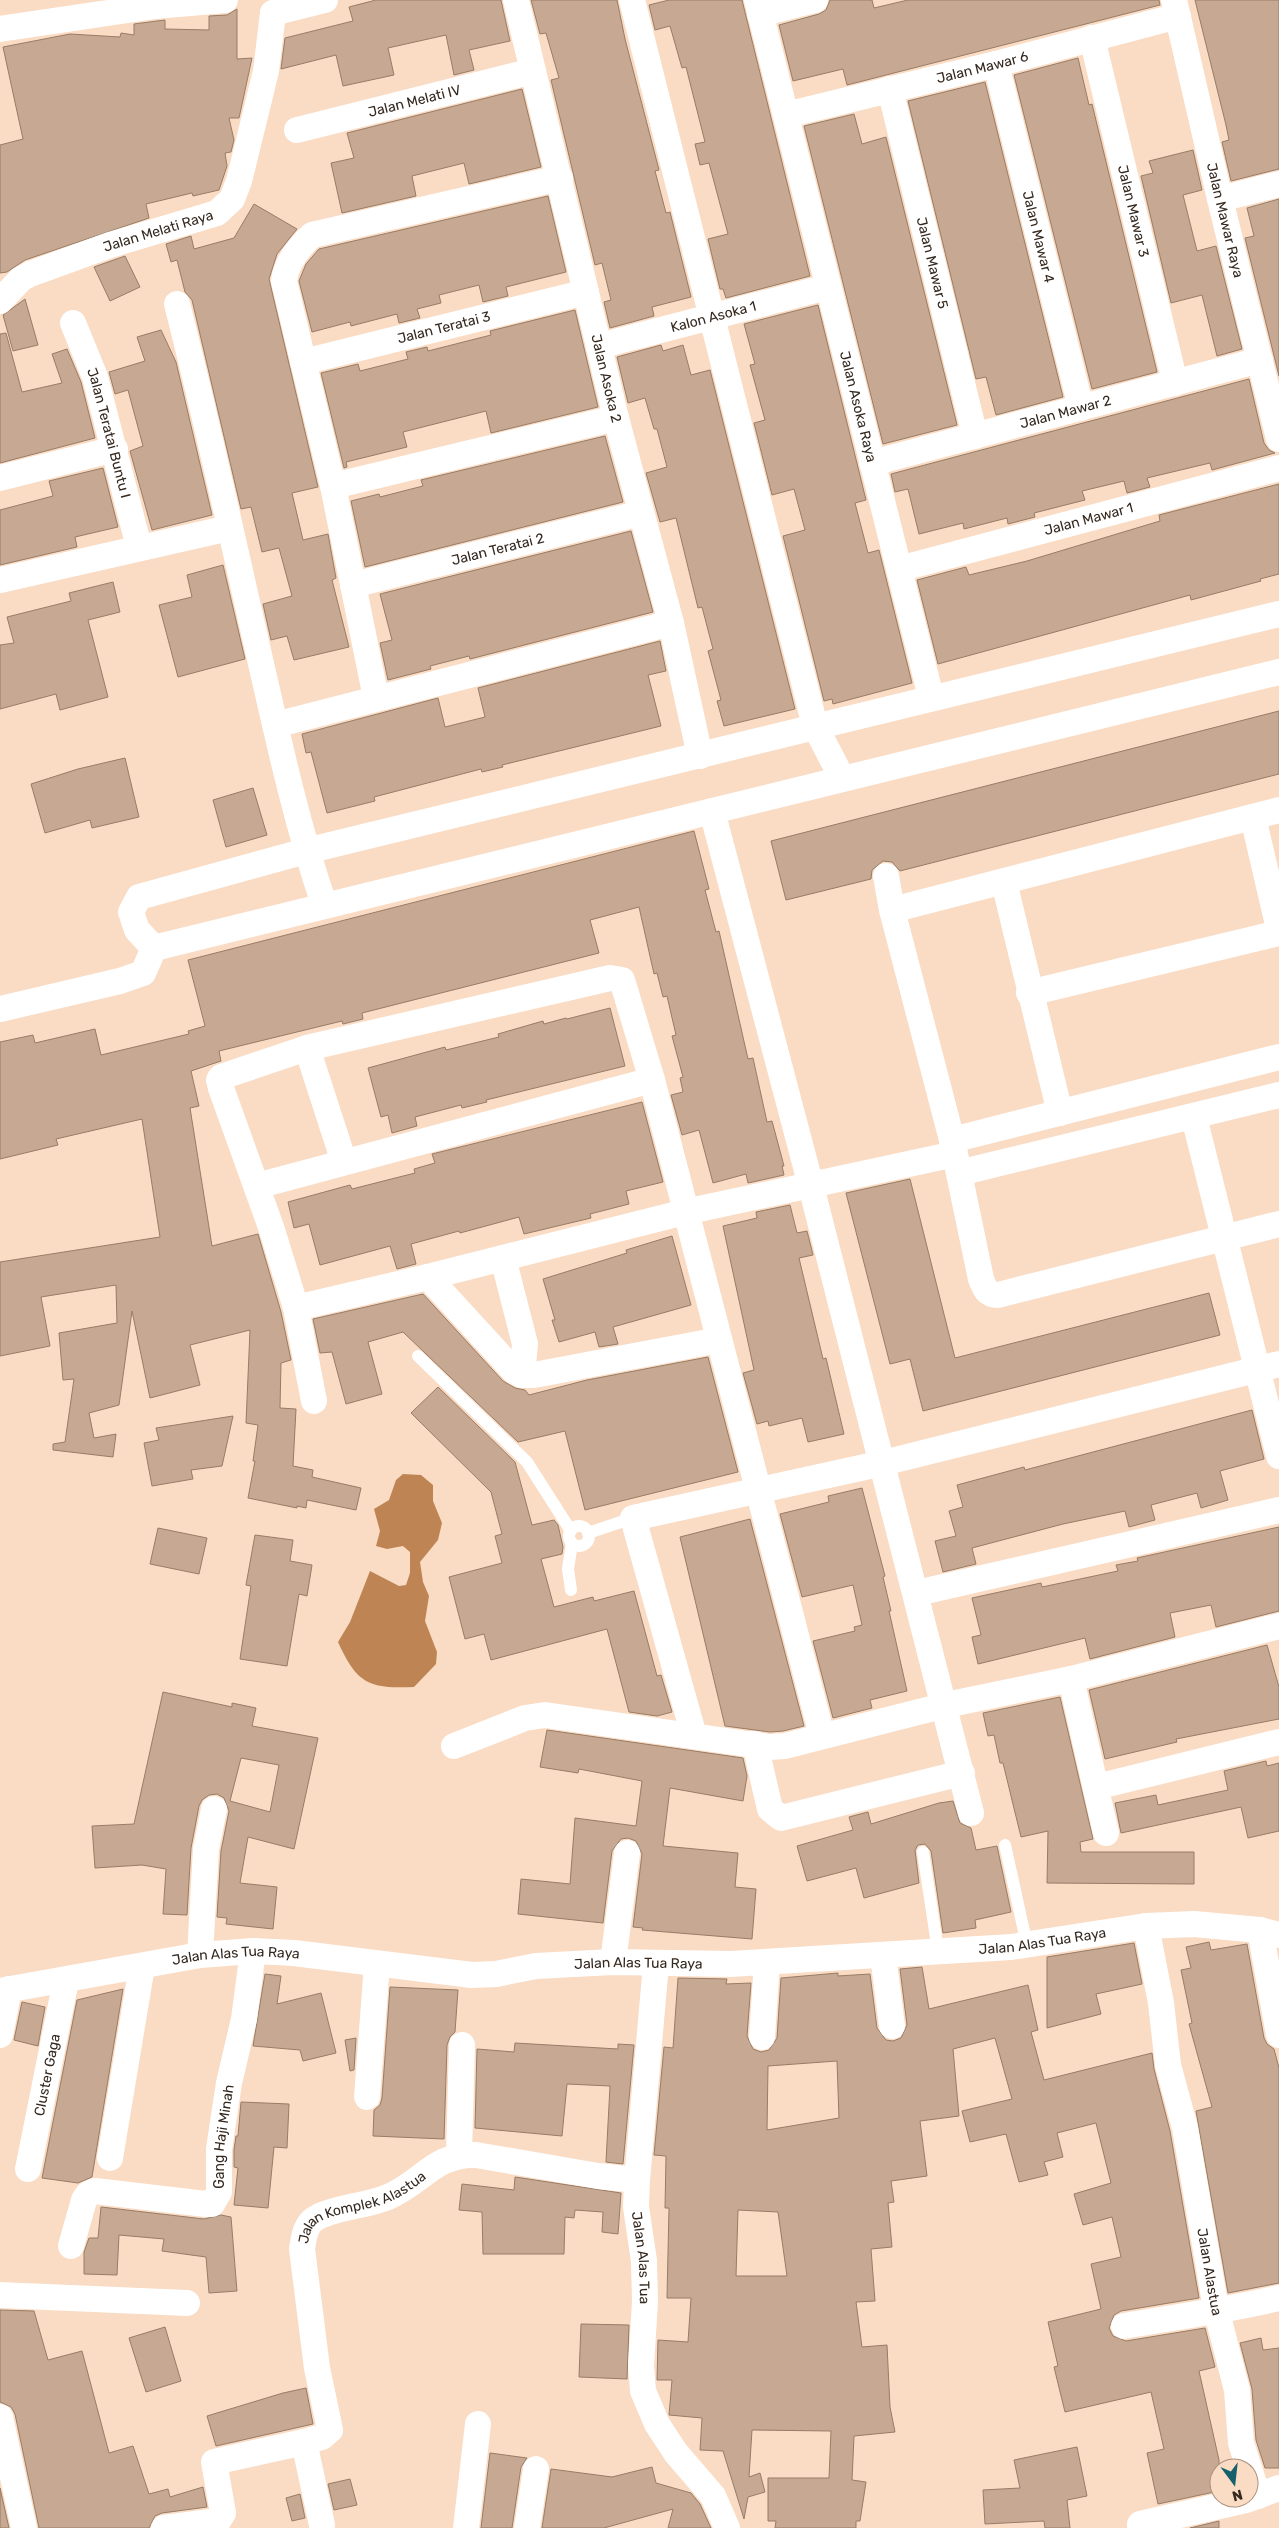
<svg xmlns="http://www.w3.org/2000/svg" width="1279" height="2528" font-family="Rubik,sans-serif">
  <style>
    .water { fill: #bf8454 }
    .building { fill: #c7a993; stroke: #987c66; fill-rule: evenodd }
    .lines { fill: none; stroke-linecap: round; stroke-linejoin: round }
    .service { stroke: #fff; stroke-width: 12 }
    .minor { stroke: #fff; stroke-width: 26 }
    .labels { text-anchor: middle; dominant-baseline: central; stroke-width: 5; stroke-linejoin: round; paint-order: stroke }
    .street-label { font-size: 14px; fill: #34281f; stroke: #fadbc3 }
  </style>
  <rect width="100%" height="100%" fill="#fadbc3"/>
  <path class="water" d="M403,1474L421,1475L433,1485V1501L442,1523L438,1540L420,1562L423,1582L429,1596L425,1621L437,1652L436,1664L414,1687C369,1689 357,1684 338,1642L350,1622L370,1571L399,1586L406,1585L410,1573V1552L403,1546L387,1549L376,1546L380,1531L374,1509L389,1500L396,1480Z"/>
  <g class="building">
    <polygon points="376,0 501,0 510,41 469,50 474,70 454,75 446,35 388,48 394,75 343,86 336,55 281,69 285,38 353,21 349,7"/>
    <polygon points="531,0 617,0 625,39 659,170 655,171 666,213 670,212 691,297 652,307 654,316 610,328 604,302 611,300 602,263 595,265 551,80 559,78 546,33 540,34"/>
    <polygon points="669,0 742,0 810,276 726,298 723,289 720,289 708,239 728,234 709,163 700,165 695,144 705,142 686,67 682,68 670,26 655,30 649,5"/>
    <polygon points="830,0 872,0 874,8 908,0 1159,0 1160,5 847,85 843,69 793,81 779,25 819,14 826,10"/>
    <polygon points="1195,0 1279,0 1279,169 1231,181 1222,142 1229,140 1226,125"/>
    <polygon points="237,9 237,59 252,58 239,118 229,118 234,140 231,152 225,153 227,166 219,190 193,196 192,193 146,204 149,218 25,260 7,272 0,273 0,145 23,139 3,47 70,34 120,37 121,33 134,35 134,24 157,21 165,20 165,29 209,30 209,16 227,15"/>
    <polygon points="1078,58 1089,105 1092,104 1157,372 1092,389 1014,75"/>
    <polygon points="985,82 1063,397 996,415 986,377 976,379 908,101"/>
    <polygon points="522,89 541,167 469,184 464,163 412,176 416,196 342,213 331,163 354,158 347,133"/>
    <polygon points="854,114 862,144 886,137 957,425 883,444 804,126"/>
    <polygon points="1193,150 1202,190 1183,195 1197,251 1216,246 1242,349 1217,356 1202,295 1171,303 1141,176 1153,173 1149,161"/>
    <polygon points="548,196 566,272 506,287 508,296 483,302 479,285 439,295 441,303 417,309 420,318 399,323 397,314 351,326 350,322 312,332 299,281 306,264 319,249"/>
    <polygon points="1279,199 1279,376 1245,238 1254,236 1247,208"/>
    <polygon points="254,204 297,229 277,254 269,279 318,487 292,493 303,540 328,534 336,578 332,580 349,647 294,660 287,636 271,640 263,604 292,596 279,548 262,552 251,507 241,509 192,300 185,292 177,260 171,262 166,244 191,236 194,249 234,238"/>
    <polygon points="125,256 140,287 110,301 94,267"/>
    <polygon points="25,299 38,345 13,351 3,315"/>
    <polygon points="818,305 866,500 855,503 868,553 879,550 912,683 833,704 832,699 824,701 783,536 805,530 794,489 772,495 754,423 765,420 750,365 755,364 744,324"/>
    <polygon points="575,310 598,407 491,433 486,411 403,432 407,447 346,462 347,467 344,468 321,373 358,364 360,371 408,359 406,352 427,347 428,351 491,335 490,331"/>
    <polygon points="161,330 176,362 212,515 152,530 130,451 143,446 128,390 115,394 109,372 145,361 137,337"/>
    <polygon points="6,333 22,392 62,383 52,354 67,349 81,382 95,438 0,463 0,334"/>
    <polygon points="661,345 663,351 683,345 691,375 710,370 795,709 724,726 717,701 721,700 708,651 713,649 702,607 698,608 676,518 660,522 646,473 667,467 657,429 654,429 645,398 628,403 617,357"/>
    <polygon points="1249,379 1264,443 1269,450 1275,453 1212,470 1210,463 1147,478 1150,487 1127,493 1124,481 1082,491 1085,500 1034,513 1035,517 1008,524 1007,518 964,529 963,523 919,534 908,489 895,492 891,474"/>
    <polygon points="605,436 623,502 365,567 351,501 379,494 380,497 423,486 421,480"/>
    <polygon points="103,468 118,527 75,537 77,547 0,565 0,510 53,496 49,481"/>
    <polygon points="1279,484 1279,574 1260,579 1261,581 1191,600 1190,595 938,664 917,580 966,567 969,575 1027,561 1160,521 1159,515"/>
    <polygon points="631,531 653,612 470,659 469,656 430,666 431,669 388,680 380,643 392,640 380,594"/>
    <polygon points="223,565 245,659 178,677 159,605 192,597 187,575"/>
    <polygon points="113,582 120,612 88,620 108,697 60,710 56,694 0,709 0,645 14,643 7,617 71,601 69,593"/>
    <polygon points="660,641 666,671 648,675 661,726 502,765 503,767 482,772 481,769 374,797 375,801 327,813 311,752 306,753 302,734 438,698 445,727 485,717 478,688"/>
    <polygon points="1279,711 1279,774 900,871 892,862 883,861 872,870 871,879 786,900 771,841"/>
    <polygon points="125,758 139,817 92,828 90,820 45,833 31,784 78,769"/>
    <polygon points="253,788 267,835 226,847 213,800"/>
    <polygon points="694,831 709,889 705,890 716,932 719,931 748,1059 753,1058 767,1122 772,1121 784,1166 782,1166 784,1175 748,1183 746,1174 713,1183 699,1130 682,1135 671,1095 683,1092 680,1078 683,1077 672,1036 676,1035 667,996 663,997 657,973 654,974 639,907 590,920 599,953 362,1013 363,1019 343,1024 342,1021 219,1051 221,1061 191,1071 199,1106 190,1108 212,1246 258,1234 281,1312 291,1360 281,1363 280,1408 296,1409 293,1466 313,1470 312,1477 361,1488 356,1510 307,1500 306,1508 297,1506 297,1508 248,1498 255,1461 253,1461 258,1425 246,1423 250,1330 190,1345 200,1385 150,1398 132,1311 119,1405 89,1413 94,1438 116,1434 113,1457 53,1450 53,1444 65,1442 74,1379 63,1380 59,1333 117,1323 116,1285 41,1297 50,1346 0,1356 0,1262 160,1237 142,1119 56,1139 58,1145 0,1159 0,1042 33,1035 35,1043 95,1029 101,1055 189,1034 188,1031 205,1026 188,960"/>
    <polygon points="610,1008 625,1066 486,1100 487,1102 462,1108 461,1105 415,1117 417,1126 392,1133 388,1115 381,1117 368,1068 445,1047 446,1050 499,1037 498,1034 543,1021 544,1024 566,1018 567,1019"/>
    <polygon points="642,1102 663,1182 626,1191 629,1204 590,1214 591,1218 524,1234 519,1217 460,1233 459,1231 411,1244 416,1264 397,1269 390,1246 320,1265 309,1224 294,1228 288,1202 350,1185 352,1189 415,1173 414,1169 435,1163 432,1154"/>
    <polygon points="910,1179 955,1358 1209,1293 1220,1335 923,1411 910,1359 890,1364 846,1193"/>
    <polygon points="790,1205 797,1233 807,1231 813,1255 799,1258 823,1359 826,1358 844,1434 808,1442 802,1418 769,1426 768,1421 757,1424 743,1373 754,1370 723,1226 757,1218 756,1212"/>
    <polygon points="672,1236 691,1305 613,1327 618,1344 599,1347 595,1332 559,1342 552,1320 555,1320 543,1279 627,1253 626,1250"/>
    <polygon points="423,1294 503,1381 515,1388 525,1390 529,1395 587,1380 708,1357 738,1472 585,1510 565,1431 518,1442 403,1332 368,1342 382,1394 346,1404 332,1352 320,1353 313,1319"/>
    <polygon points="438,1387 515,1462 532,1525 554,1520 558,1525 563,1547 562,1554 541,1559 554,1607 593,1597 594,1601 634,1591 657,1676 661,1675 672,1712 657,1716 629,1712 607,1629 491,1660 484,1634 465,1639 449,1577 502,1563 495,1536 502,1534 491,1492 411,1413"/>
    <polygon points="1252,1410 1264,1459 1220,1471 1228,1500 1201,1508 1197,1493 1151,1505 1155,1520 1129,1527 1125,1511 1063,1524 972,1548 976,1564 943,1572 935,1541 956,1536 949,1511 963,1507 957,1485 1024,1467 1025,1470"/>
    <polygon points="233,1416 222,1466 191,1470 193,1479 152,1486 144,1443 159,1440 156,1428"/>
    <polygon points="862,1488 885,1576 883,1577 891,1611 889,1611 907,1691 870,1700 872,1708 833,1718 813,1641 855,1631 854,1627 862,1625 853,1585 802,1597 780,1514 829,1502 828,1496"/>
    <polygon points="750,1519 804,1726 783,1731 770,1732 725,1726 680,1537"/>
    <polygon points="1279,1527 1279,1611 1216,1627 1211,1605 1170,1613 1175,1637 1090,1659 1085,1638 978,1664 972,1637 981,1635 972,1598 1041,1583 1042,1587 1118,1571 1116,1565 1138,1561 1137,1558"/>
    <polygon points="158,1528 207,1538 199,1574 150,1564"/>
    <polygon points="255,1535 293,1540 290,1561 312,1565 307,1596 299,1594 287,1666 240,1659 251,1586 246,1585"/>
    <polygon points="1267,1645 1279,1687 1279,1719 1176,1739 1177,1742 1105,1759 1089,1690"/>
    <path d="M163,1692L232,1707V1703L256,1708L252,1726L318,1738L294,1849L248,1837L240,1883L277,1887L273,1929L226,1924L227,1918L217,1917L221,1851L229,1811L224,1798L217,1794L209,1795L202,1800L199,1806L191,1848L187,1915L163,1914L166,1869L142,1865L95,1868L92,1826L134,1824ZM241,1758L279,1765L270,1812L230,1801Z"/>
    <polygon points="1060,1697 1093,1839 1080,1842 1081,1852 1194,1852 1194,1884 1047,1883 1048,1831 1021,1837 1003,1763 1000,1763 994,1735 988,1736 983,1713"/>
    <polygon points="547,1730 743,1758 747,1776 743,1801 670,1788 663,1846 738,1853 735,1887 756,1889 752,1939 642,1930 643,1928 633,1927 642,1854 636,1841 628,1838 621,1839 612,1851 603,1923 518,1914 521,1879 570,1884 575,1818 636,1826 642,1781 579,1769 578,1773 540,1767"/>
    <polygon points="1266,1761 1267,1766 1279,1763 1279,1831 1248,1838 1241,1807 1121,1833 1115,1803 1156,1795 1158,1805 1228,1790 1224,1771"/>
    <polygon points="953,1801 960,1823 971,1828 976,1850 997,1846 1011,1912 975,1920 976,1928 943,1933 931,1851 925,1844 918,1845 915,1850 919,1883 864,1898 856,1868 807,1881 797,1846 853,1830 849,1817 868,1812 871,1824 939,1803"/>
    <polygon points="1209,1942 1211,1950 1247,1944 1264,2038 1267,2044 1274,2049 1279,2068 1279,2283 1228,2293 1196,2111 1212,2107 1189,2024 1192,2023 1181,1970 1191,1968 1186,1947"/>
    <polygon points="1134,1943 1142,1984 1096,1994 1101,2014 1047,2028 1047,1957"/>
    <path d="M922,1967L929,2009L1028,1985L1038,2030L1031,2032L1044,2080L1152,2053L1154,2069L1170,2131L1199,2298L1121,2311L1114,2315L1109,2328L1113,2336L1126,2341L1205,2328L1215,2367L1199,2371L1219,2460V2491L1158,2504L1147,2453L1164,2449L1151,2392L1065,2412L1054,2367L1058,2366L1048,2322L1101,2309L1091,2264L1121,2257L1112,2217L1083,2225L1074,2194L1111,2183L1096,2123L1057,2133L1063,2157L1044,2162L1048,2175L1019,2182L1006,2134L970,2142L962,2111L1012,2099L995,2038L953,2049L959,2116L920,2121L927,2176L891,2181L894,2202L888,2203L892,2247L871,2249L875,2301L856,2302L862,2347L887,2345L890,2407L895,2432L854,2436L852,2480L866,2482L860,2521H856V2528H775L776,2521H768V2478H829L831,2431L752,2430L749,2477L760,2473L765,2492L748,2497L744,2519L723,2451L700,2450L702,2418L669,2415L672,2380H657L658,2340L688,2342L691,2298H667L669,2208H665L666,2156L654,2155L664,2047L673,2048L678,1978L727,1979L726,1984L751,1983L747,2036L753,2049L761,2052L769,2050L777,2038L781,1978L838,1973V1976L870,1974L877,2028L886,2040L893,2041L901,2038L907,2025L900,1969ZM837,2061L839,2118L767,2130L768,2066ZM738,2210L778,2212L787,2276H736Z"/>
    <polygon points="265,1974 281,1976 277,2004 321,1993 336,2053 303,2061 300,2050 253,2046"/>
    <polygon points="390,1987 458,1990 455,2032 450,2037 447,2045 444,2139 373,2136 374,2110 380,2105 382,2098"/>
    <polygon points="123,1989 92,2177 78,2183 42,2178 77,2000"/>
    <polygon points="22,2002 45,2007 38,2046 14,2040"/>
    <polygon points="356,2038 354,2070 350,2071 345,2040"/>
    <polygon points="515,2043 618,2049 618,2044 634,2045 623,2164 606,2162 610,2086 567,2084 562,2136 475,2128 477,2049 514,2052"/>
    <polygon points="241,2102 289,2104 287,2148 274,2147 268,2208 234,2205 238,2168 234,2167 234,2150 236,2136 238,2136"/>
    <polygon points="515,2177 621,2193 618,2234 602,2232 603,2212 575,2210 574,2218 565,2217 564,2254 483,2254 482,2212 459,2210 462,2184 514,2190"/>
    <polygon points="101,2207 204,2219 221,2215 231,2217 237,2291 209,2293 206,2257 162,2251 164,2239 119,2235 117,2275 84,2274 84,2252 89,2238 98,2238"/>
    <polygon points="0,2310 34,2311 48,2360 82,2351 109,2453 133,2446 149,2494 168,2489 170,2497 203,2487 207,2507 162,2513 155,2516 149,2528 39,2528 15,2414 11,2407 0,2402"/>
    <polygon points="581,2324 629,2325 627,2379 579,2377"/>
    <polygon points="165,2327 181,2381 146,2392 129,2338"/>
    <polygon points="1261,2338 1263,2350 1279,2348 1279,2468 1265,2468 1256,2440 1252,2389 1240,2343"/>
    <polygon points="306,2388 313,2424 216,2446 207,2416 283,2393"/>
    <polygon points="1077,2447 1087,2496 1067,2500 1070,2528 1045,2528 1044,2521 985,2524 983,2490 1020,2488 1014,2460"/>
    <polygon points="490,2453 527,2458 521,2467 512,2528 481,2528"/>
    <polygon points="652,2467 656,2483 691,2493 700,2504 711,2528 668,2528 673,2509 604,2528 542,2528 551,2469 612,2477"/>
    <polygon points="350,2479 357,2505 334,2510 328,2484"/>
    <polygon points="0,2488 9,2528 0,2528"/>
    <polygon points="300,2494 305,2518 292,2521 286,2498"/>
    <polygon points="1219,2521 1219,2528 1190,2528"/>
  </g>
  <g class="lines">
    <g class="service">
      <polyline points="418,1356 527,1462 571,1531"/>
      <circle cx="579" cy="1536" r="10"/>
      <polyline points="588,1533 633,1518"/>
      <polyline points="571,1590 568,1569 572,1543"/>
      <polyline points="1005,1845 1027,1945"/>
      <polyline points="923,1852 938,1951"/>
    </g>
    <g class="minor">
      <path id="s1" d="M516,0L616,418L671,623L700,756"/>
      <polyline points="632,0 815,726 842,778"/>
      <path id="s2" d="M757,0L931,697"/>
      <path id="s3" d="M1174,0L1220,199L1279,439"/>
      <polyline points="273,13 325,0"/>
      <polyline points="760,14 815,0"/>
      <polyline points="0,29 155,6 225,0"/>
      <path id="s4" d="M1092,38L1175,383"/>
      <path id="s5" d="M996,64L1081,408"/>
      <path id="s6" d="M890,89L975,436"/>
      <path id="s7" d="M786,115L996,64L1178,16"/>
      <path id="s8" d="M297,130L533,71"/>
      <polyline points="1220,199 1279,184"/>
      <path id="s9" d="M0,301L21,279L30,274L110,245L217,213L232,199L239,181L266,71L273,13"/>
      <path d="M177,304C209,429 236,555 265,681C282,756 299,831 324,904"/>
      <path id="s10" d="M73,323L95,377L139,547"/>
      <path id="s11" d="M599,346L827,287"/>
      <path id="s12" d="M303,362L586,292"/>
      <path id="s13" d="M872,463L1260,360"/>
      <polyline points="0,478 115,449"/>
      <polyline points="333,486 616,418"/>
      <path id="s14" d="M899,569L1279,468"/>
      <polyline points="0,580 229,528"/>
      <path id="s15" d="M353,585L641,513"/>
      <path d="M376,698L333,486L284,281C286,263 299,247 312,235L560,178"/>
      <polyline points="275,725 671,623"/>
      <polyline points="712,811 811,1186 971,1813"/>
      <polyline points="1253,817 1279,929"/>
      <path d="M886,876L892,910L952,1140L981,1279C985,1289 987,1295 998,1295L1279,1224"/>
      <polyline points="1004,882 1060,1113"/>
      <polyline points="892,910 1279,810"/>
      <polyline points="154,948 137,930 131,912 139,897 306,851 1279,614"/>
      <polyline points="154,948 1279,672"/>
      <polyline points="1029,993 1279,933"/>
      <polyline points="0,1009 120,981 143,973 154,948"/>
      <polyline points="307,1048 344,1162"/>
      <polyline points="1194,1117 1279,1456"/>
      <polyline points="952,1140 1279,1057"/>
      <polyline points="959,1173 1279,1095"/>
      <polyline points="257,1186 652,1080"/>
      <polyline points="503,1258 525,1344 522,1375"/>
      <polyline points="428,1277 514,1371 522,1375 534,1375 719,1340"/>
      <polyline points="296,1308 428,1277 685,1212 955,1154"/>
      <polyline points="314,1401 296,1308 272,1230 221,1088 219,1080 221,1077 307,1048 610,978 622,980 652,1080 822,1736"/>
      <polyline points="917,1593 1279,1510"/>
      <polyline points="1071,1679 1106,1833"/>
      <polyline points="694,1736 633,1518 883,1463 1279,1364"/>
      <polyline points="755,1744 770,1809 781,1818 962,1773"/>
      <polyline points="454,1746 525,1718 545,1715 769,1747 785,1746 946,1705 1071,1679 1279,1626"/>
      <polyline points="1096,1787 1279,1742"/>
      <path id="s16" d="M1146,1926L1161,2003L1168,2065L1185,2128L1216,2309L1237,2390L1241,2443L1258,2496"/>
      <polyline points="1260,1930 1279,2035"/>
      <polyline points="200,1955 206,1849 214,1809"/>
      <polyline points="883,1955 892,2026"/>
      <polyline points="613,1962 627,1853"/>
      <path id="s17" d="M656,1964L637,2180L636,2207L644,2261L645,2302L641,2366L643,2391L657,2424L676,2453L713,2496L727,2528"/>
      <path id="s18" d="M0,1991L200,1955L253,1951L294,1953L472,1975L496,1974L536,1966L613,1962L730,1964L1011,1947L1146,1926L1194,1924L1260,1930L1279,1935"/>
      <polyline points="0,2035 9,1989"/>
      <polyline points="762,2037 767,1962"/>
      <polyline points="367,2097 377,1964"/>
      <polyline points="459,2154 462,2045"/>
      <polyline points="110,2158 142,1966"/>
      <path id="s19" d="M28,2169L66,1980"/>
      <path id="s20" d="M71,2246L84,2200L88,2194L95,2191L206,2204H212L219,2192V2149L229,2083L244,2019L253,1951"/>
      <polyline points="0,2295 187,2303"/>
      <path d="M1124,2326C1176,2317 1228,2310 1279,2298"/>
      <polyline points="0,2417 24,2528"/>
      <path id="s21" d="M304,2442L322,2437L330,2430L317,2368L302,2249C304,2237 305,2223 318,2217C337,2207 367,2206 388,2197C423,2182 434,2154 476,2155L598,2176L637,2180"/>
      <polyline points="164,2528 218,2521 223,2513 214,2462 304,2442 322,2525"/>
      <polyline points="466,2528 478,2424"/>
      <polyline points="527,2528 536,2469"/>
      <polyline points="1140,2528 1140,2524 1246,2500 1279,2488"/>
    </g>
  </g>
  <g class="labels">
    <g class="street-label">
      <text stroke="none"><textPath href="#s7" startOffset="202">Jalan Mawar 6</textPath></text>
      <text stroke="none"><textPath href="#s8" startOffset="121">Jalan Melati IV</textPath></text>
      <text stroke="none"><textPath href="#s4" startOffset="178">Jalan Mawar 3</textPath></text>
      <text stroke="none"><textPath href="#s3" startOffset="226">Jalan Mawar Raya</textPath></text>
      <text stroke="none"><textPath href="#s9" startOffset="176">Jalan Melati Raya</textPath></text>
      <text stroke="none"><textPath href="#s5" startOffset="178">Jalan Mawar 4</textPath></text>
      <text stroke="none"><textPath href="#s6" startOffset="179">Jalan Mawar 5</textPath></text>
      <text stroke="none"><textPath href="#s11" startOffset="118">Kalon Asoka 1</textPath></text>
      <text stroke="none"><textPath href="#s12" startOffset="145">Jalan Teratai 3</textPath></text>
      <text stroke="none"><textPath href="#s1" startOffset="389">Jalan Asoka 2</textPath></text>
      <text stroke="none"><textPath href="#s2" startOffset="419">Jalan Asoka Raya</textPath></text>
      <text stroke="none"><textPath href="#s13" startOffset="200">Jalan Mawar 2</textPath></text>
      <text stroke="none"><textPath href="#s10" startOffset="116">Jalan Teratai Buntu I</textPath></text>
      <text stroke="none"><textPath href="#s14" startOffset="196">Jalan Mawar 1</textPath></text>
      <text stroke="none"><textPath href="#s15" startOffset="149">Jalan Teratai 2</textPath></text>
      <text stroke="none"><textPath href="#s18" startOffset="1049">Jalan Alas Tua Raya</textPath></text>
      <text stroke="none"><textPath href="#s18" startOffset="239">Jalan Alas Tua Raya</textPath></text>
      <text stroke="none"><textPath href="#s18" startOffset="644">Jalan Alas Tua Raya</textPath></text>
      <text stroke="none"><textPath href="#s19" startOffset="96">Cluster Gaga</textPath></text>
      <text stroke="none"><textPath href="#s20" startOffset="250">Gang Haji Minah</textPath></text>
      <text stroke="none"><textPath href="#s21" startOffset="292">Jalan Komplek Alastua</textPath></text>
      <text stroke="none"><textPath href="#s17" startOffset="295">Jalan Alas Tua</textPath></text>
      <text stroke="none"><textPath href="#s16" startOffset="352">Jalan Alastua</textPath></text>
    </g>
  </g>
  <g transform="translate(1234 2483) rotate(165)"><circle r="24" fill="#fadbc3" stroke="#ab9381"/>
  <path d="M0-4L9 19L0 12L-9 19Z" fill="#14616c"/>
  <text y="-8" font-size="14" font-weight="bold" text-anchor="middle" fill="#34281f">N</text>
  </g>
</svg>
